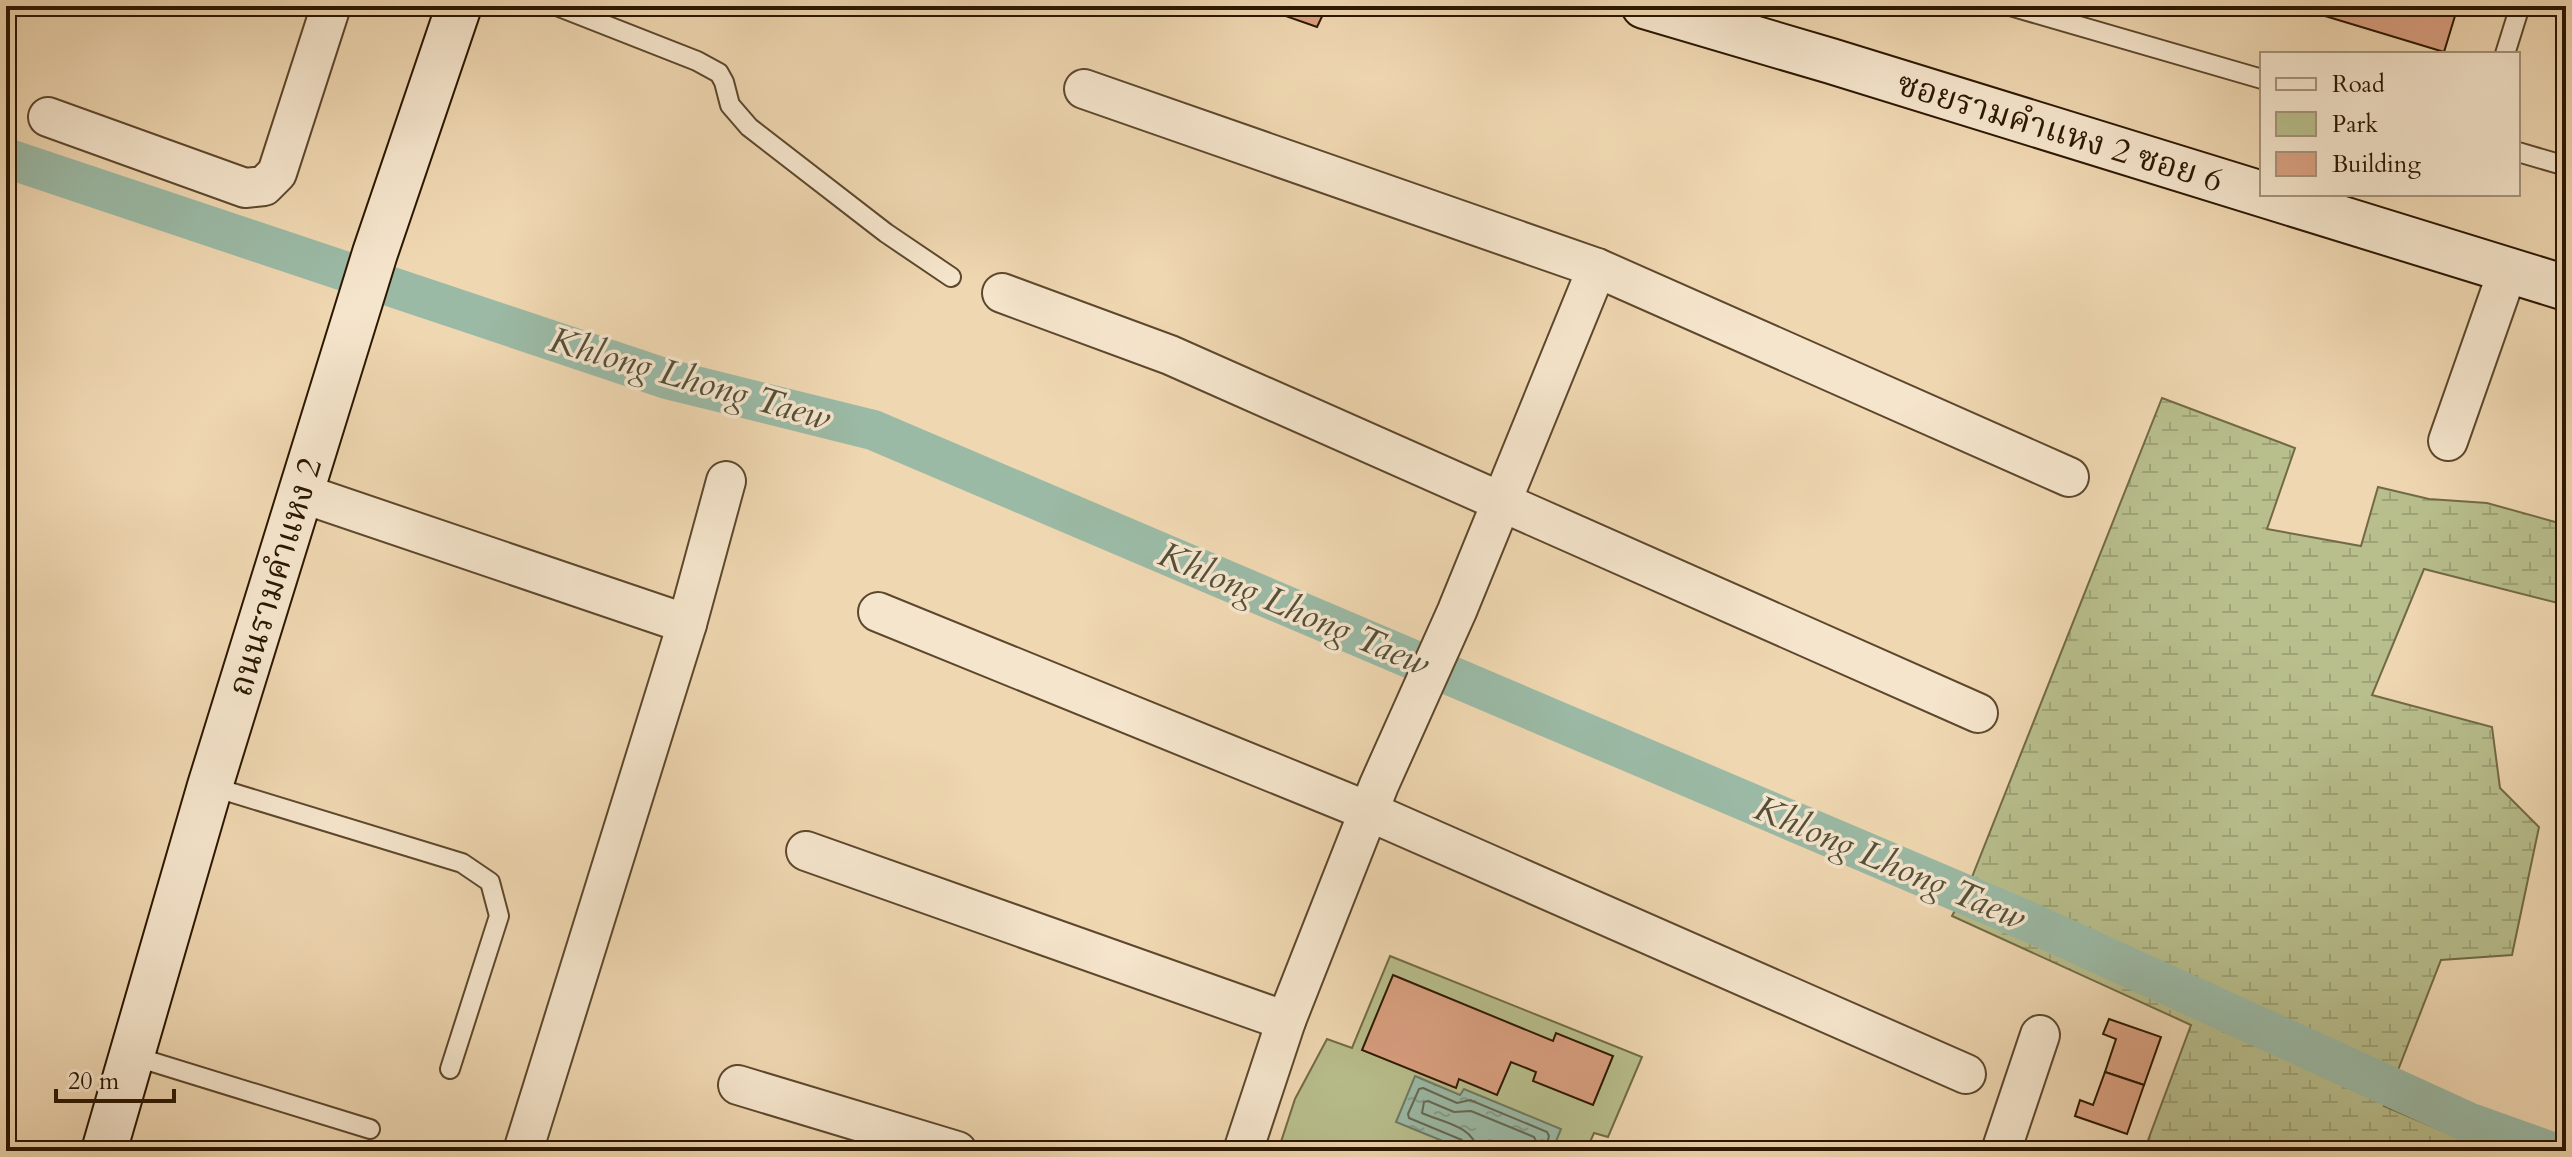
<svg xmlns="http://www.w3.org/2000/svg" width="2572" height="1157" font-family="Cardo,'Noto Serif Thai',serif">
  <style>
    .green { fill: #b8be8c; stroke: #726a46; stroke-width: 2 }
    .wetland { fill: url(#wetland-marsh); stroke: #726a46; stroke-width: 2 }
    .water { fill: url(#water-ripples); stroke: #6f7964; stroke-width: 2 }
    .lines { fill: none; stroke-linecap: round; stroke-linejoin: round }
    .shore { stroke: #646853; stroke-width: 2 }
    .canal { stroke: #9bbaa6; stroke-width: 40 }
    .building { fill: #daa081; stroke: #2c1700; stroke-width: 2 }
    .lane-casing { stroke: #5d472c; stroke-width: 22 }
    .street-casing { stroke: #5d472c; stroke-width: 42 }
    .secondary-casing { stroke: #2c1700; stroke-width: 48 }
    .lane { stroke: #f5e5cc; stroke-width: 18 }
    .street { stroke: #f5e5cc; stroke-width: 38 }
    .secondary { stroke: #f5e5cc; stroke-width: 44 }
    .labels { text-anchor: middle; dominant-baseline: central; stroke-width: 7; stroke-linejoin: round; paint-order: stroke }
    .street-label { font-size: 34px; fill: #2c1700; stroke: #f5e5cc }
    .water-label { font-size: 36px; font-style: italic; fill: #53503a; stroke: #f5e5cc }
  </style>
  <defs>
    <pattern id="wetland-marsh" width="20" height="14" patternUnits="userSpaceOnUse" patternTransform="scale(2)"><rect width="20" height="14" fill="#b8be8c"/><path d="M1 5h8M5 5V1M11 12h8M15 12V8" fill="none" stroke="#9ea377"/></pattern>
    <pattern id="water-ripples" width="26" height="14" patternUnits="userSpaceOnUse" patternTransform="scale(2)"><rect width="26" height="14" fill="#9bbaa6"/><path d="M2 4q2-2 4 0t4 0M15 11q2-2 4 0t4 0" fill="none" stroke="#869f8d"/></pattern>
  </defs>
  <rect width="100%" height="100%" fill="#efd7b1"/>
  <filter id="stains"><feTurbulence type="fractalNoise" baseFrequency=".0025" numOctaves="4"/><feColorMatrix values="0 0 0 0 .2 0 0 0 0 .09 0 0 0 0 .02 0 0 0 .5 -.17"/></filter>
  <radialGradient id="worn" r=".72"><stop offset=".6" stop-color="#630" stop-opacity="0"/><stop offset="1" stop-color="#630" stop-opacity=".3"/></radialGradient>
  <polygon class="green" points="1390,956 1642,1057 1608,1137 1594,1133 1586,1151 1278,1151 1295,1099 1327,1039 1352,1048"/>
  <polygon class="wetland" points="2162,398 2295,448 2267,529 2361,546 2378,487 2429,499 2487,503 2566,525 2566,605 2424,569 2372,695 2492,727 2500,788 2539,827 2512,955 2441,960 2384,1106 2490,1151 2144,1151 2191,1025 1952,916 1970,882"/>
  <polygon class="water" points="1415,1076 1460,1095 1464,1089 1561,1129 1552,1151 1467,1151 1396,1122"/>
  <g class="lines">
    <g class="shore">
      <polyline points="1466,1151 1466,1145 1462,1140 1409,1118 1408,1114 1419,1089 1423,1088 1457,1103 1470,1100 1547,1132 1549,1136 1545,1151"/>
      <path d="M1477,1151C1475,1126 1441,1122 1422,1113L1424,1102L1428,1101L1454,1112L1471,1111L1534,1137L1536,1141L1535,1151"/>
    </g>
    <polyline class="canal" points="6,158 667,379 873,430 2025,920 2468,1122 2549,1151"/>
  </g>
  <g class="building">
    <polygon points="1257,6 1327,6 1317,27"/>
    <polygon points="2292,6 2458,6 2444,52"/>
    <polygon points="1393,975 1553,1041 1556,1033 1613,1056 1593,1105 1533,1081 1536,1072 1511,1062 1497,1095 1459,1079 1456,1088 1362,1050"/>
    <polygon points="2109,1019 2161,1037 2144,1085 2105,1072 2116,1039 2103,1034"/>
    <polygon points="2105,1072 2144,1085 2127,1134 2075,1116 2080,1100 2093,1105"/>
  </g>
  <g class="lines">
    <g class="lane-casing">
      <g id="lane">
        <polyline points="557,6 697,61 719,73 724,82 730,105 749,127 886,233 951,277"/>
        <polyline points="2010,6 2262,79"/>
        <polyline points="2505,54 2520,6"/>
        <polyline points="2518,152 2566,166"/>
        <polyline points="210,786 462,863 490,882 499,916 450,1069"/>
        <polyline points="133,1056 370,1129"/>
      </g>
    </g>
    <g class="street-casing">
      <g id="street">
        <polyline points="1084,89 1597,268 2069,477"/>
        <polyline points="48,117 245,188 264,186 277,173 331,6"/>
        <polyline points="1002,293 1170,355 1978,713"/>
        <polyline points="2448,441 2508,270"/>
        <polyline points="301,493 687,624"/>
        <polyline points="878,612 1370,812 1966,1074"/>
        <polyline points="806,851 1286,1021"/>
        <polyline points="738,1085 957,1151"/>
        <polyline points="523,1151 687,624 726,481"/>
        <polyline points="1243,1151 1286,1021 1379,785 1457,611 1597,268"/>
        <polyline points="2001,1151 2040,1035"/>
      </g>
    </g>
    <g class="secondary-casing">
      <g id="secondary">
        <polyline points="1644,6 1831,61 2566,288"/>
        <polyline points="104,1151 210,786 375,253 459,6"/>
      </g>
    </g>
    <use href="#lane" class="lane"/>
    <use href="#street" class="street"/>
    <use href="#secondary" class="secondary"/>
  </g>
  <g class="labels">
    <g class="street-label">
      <text transform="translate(2060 132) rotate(17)">ซอยรามคำแหง 2 ซอย 6</text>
      <text transform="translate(275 577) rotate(-73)">ถนนรามคำแหง 2</text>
    </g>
    <g class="water-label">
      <text transform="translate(690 379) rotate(16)">Khlong Lhong Taew</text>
      <text transform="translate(1294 609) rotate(23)">Khlong Lhong Taew</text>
      <text transform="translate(1890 863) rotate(23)">Khlong Lhong Taew</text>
    </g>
  </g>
  <rect width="2572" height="1157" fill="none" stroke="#efd7b1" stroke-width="32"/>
  <rect x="8" y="8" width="2556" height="1141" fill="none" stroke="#2c1700" stroke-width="4"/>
  <rect x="16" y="16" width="2540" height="1125" fill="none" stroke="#2c1700" stroke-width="2"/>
  <rect x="2260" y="52" width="260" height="144" fill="#f5e5cc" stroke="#a5937a" stroke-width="2"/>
  <rect x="2276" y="78" width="40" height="12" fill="#f5e5cc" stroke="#a5937a" stroke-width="2"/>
  <text x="2332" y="92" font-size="24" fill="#2c1700">Road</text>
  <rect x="2276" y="112" width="40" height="24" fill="#b8be8c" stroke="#a5937a" stroke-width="2"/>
  <text x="2332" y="132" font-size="24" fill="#2c1700">Park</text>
  <rect x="2276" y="152" width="40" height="24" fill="#daa081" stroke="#a5937a" stroke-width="2"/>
  <text x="2332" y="172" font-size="24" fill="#2c1700">Building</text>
  <path d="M56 1089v12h118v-12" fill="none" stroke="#2c1700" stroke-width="4"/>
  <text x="68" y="1089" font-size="24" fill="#2c1700" stroke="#f5e5cc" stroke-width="6" paint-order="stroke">20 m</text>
  <rect width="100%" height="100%" filter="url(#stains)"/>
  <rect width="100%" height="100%" fill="url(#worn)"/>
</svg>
